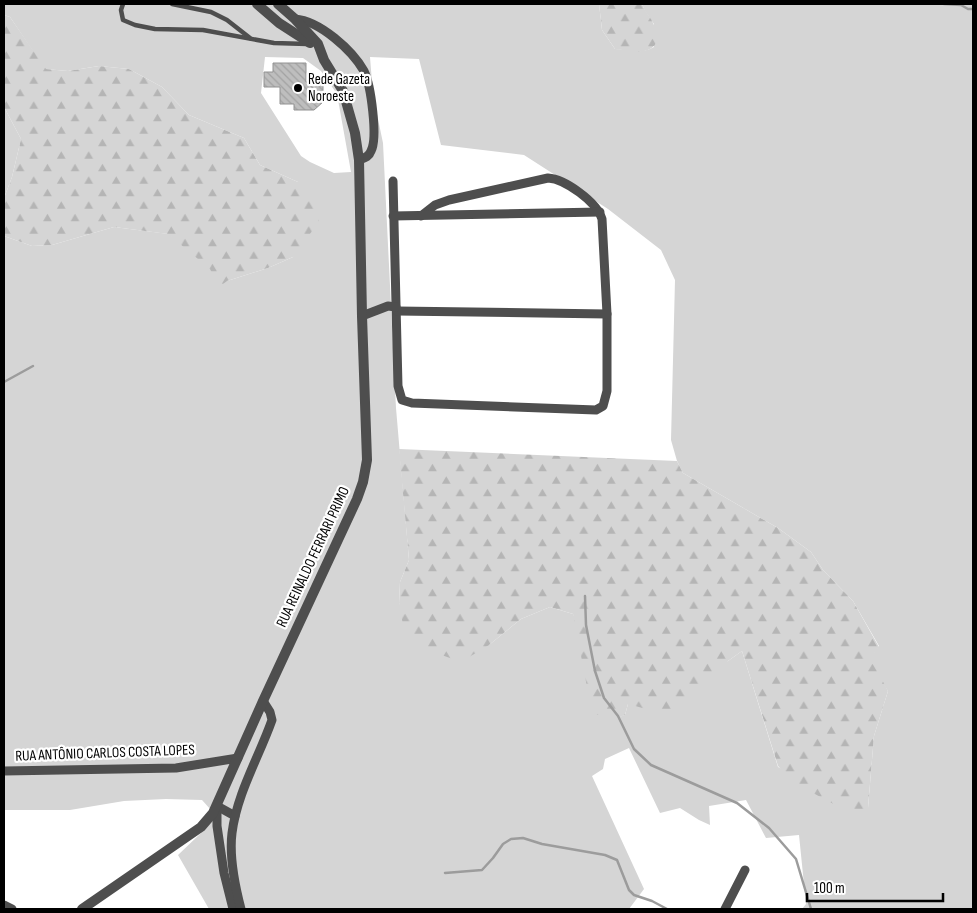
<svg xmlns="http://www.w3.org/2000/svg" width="977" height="913" font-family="'Sofia Sans Condensed',sans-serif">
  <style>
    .green { fill: #d5d5d5; fill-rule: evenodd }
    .forest { fill: url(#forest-firs) }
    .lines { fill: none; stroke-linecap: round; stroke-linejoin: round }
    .stream { stroke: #9c9c9c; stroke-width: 2.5 }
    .building { fill: url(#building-back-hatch); stroke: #929292 }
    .service { stroke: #4e4e4e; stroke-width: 4.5 }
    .minor { stroke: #4e4e4e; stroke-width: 9 }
    .tertiary { stroke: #4e4e4e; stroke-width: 10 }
    .poi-dot { fill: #000; stroke: #fff; stroke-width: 2 }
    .labels { text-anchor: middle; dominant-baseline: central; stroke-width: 4.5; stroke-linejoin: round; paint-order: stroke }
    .poi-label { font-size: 15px; fill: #000; stroke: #fff; text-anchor: start }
    .street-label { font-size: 15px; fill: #000; stroke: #fff }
  </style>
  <defs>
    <pattern id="forest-firs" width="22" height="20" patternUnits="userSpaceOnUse" patternTransform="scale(1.25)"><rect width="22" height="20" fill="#d5d5d5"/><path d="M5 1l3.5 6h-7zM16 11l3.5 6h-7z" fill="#b5b5b5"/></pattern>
    <pattern id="building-back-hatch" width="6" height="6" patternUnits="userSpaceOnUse" patternTransform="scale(1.25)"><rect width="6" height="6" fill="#bebebe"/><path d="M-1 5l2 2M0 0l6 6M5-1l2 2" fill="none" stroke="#a2a2a2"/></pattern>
  </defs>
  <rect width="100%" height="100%" fill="#fff"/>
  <g class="green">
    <path d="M4,4H599L602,30L615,49C629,49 640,55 654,47V24L645,11L642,4H973V909H802L806,904L799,835L766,838L746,800L709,806L710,825L699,820L680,808L660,813L629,748L605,759L603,769L592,776L644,889L629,909H209L178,855L201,833L211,810L202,800L166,799L124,801L70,810H4V236L32,246L52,245L114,227L169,234L227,281L268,268L293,257L298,182L260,165L244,138L189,115L162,87L129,69L99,66L68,71L45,69L10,17L4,15ZM265,57L303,58L321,71L337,94L351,172L334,173L310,162L301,156L261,93ZM370,57L419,59L441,145L524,155L608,209L661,250L675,280L671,440L677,461L683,473L778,528L811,552L823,570L853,601L879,646L868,661L888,691L874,736L868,808L778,767L742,651L728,661L628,704L625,715L619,717L573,614L550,607L521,619L489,645L399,604L400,582L409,560L396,408L383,143L373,95Z"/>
    <polygon points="4,107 21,139 12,177 4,198"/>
  </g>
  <g class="forest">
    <path d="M599,4H642C645,12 651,17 654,25C662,43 654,52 635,52C628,52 622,49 615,49L602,30Z"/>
    <polygon points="4,15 10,17 46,69 68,71 99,66 129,69 162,87 189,115 244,138 260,165 298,182 321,209 318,223 293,257 268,268 227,281 219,287 210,269 168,234 114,227 52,245 32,246 4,236 4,198 12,177 21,139 4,107"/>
    <path d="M399,449L677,461L683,473L778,528L811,552L823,570L853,601L879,647L869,661L874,665L888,691L874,736L868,808L853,814C827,800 798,788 778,766L742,651L728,661L688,704L674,709L657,712L628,704L625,715L620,717L621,721L592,713L573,614L550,607L521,619L489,645L461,662L425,649L403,625L399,603L400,582L409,560Z"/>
  </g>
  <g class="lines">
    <g class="stream">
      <polyline points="944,4 961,5 968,9 973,9"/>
      <polyline points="4,382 33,366"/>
      <polyline points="585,596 586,625 595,671 604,698 618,716 634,749 651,765 737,803 769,828 796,859 811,909"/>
      <polyline points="445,873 482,870 493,858 503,844 511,839 523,838 542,844 605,855 617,860 629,890 634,895 652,901 667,909"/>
    </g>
  </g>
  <polygon class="building" points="273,63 306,63 306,82 323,82 323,102 314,110 294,110 294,104 280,104 280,87 264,87 264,72 273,72"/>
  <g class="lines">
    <g class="service">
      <polyline points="123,4 121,10 123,20 135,25 155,29 203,30 274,43 307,44"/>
      <polyline points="172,4 211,12 227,20 250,38"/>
    </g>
    <g class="minor">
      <path d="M295,19C320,21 352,50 364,71C371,85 378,138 371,151C369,157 364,158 359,160"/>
      <path d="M393,181L398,386L402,400L412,403L596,410L603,406L607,391V314L602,219C597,202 565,179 548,178L449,200L435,205L421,216"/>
      <polyline points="393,216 600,212"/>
      <polyline points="397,311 607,314"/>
      <polyline points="362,316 388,306 396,307"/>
      <polyline points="4,771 176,768 238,758"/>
      <polyline points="217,806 235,816"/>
      <polyline points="217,808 217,826 224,873 233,909"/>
      <polyline points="4,905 12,909"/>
      <path d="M241,909C235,886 229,857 232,833C237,793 259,757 272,720L270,712L263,701"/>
      <polyline points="725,909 745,870"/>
    </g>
    <g class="tertiary">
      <polyline points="257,4 279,23 310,43"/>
      <polyline points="82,909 201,827 213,813 263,701 357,499 363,482 367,460 362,316 359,160 355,133 343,91 324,60 318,44 295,19 278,4"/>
    </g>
  </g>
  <circle class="poi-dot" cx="298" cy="88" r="5"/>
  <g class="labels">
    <g class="poi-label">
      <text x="308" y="79">Rede Gazeta<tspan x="308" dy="17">Noroeste</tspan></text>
    </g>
    <g class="street-label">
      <text transform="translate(313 557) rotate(-65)">RUA REINALDO FERRARI PRIMO</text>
      <text transform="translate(105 753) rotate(-2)">RUA ANTÔNIO CARLOS COSTA LOPES</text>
    </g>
  </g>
  <rect width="977" height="913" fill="none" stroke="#000000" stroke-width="10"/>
  <path d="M807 893v8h136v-8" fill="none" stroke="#000000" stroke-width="2.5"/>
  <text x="814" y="893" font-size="15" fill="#000000" stroke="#ffffff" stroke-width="4" paint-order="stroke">100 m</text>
</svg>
